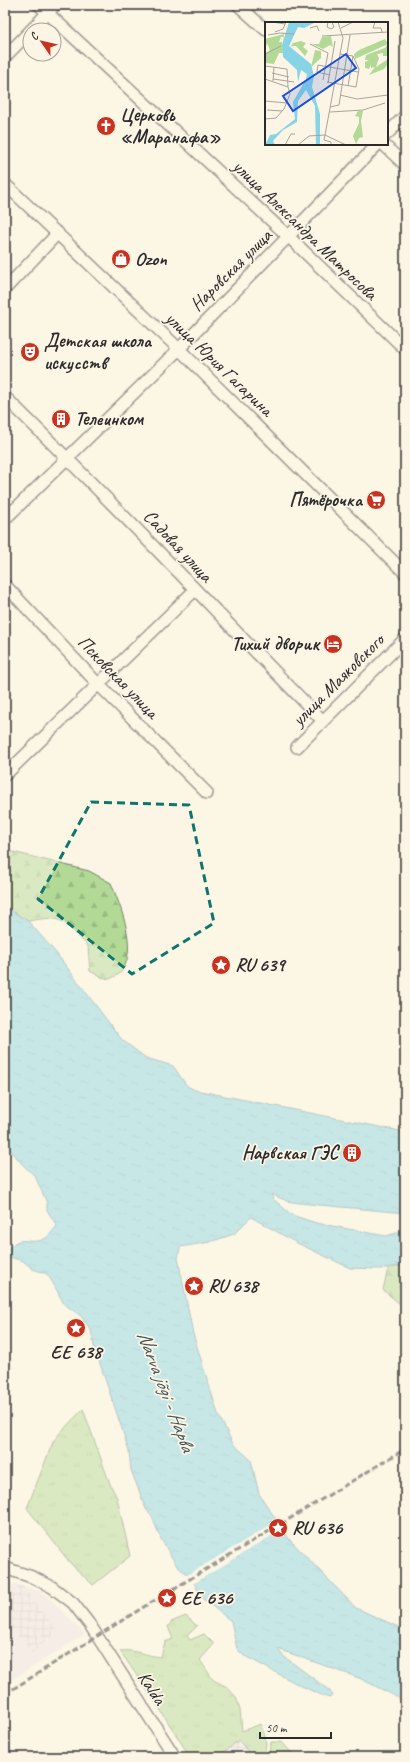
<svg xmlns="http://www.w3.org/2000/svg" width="410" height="1762" font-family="Caveat,sans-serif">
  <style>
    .built { fill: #efe4e7 }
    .industrial { fill: url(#industrial-grid) }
    .grass { fill: url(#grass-tufts); stroke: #6e8260 }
    .forest { fill: url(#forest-firs); stroke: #6e8260 }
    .water { fill: url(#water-ripples); stroke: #62909b }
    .pier { fill: #fcf5e5 }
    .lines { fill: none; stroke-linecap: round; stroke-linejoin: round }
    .minor-casing { stroke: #2b2b2b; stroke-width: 14 }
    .minor { stroke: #fcf5e5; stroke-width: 11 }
    .rail { stroke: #2b2b2b; stroke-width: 3; stroke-dasharray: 6 3; stroke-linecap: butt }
    .marked { fill: none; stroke: #0f766e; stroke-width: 3; stroke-dasharray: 8 5; stroke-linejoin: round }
    .labels { text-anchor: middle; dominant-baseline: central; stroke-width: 3.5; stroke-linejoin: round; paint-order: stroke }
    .poi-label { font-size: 19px; font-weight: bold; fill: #2b2b2b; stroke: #fcf5e5; text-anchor: start }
    .street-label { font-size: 19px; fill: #2b2b2b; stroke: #fcf5e5 }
    .water-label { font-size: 20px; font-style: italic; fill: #42555a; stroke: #fcf5e5 }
    .inset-road { fill: none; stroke: #a8a49b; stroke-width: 1 }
    .view { fill: #1d4ed8; fill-opacity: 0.15; stroke: #1d4ed8; stroke-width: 2 }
    .inset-edge { fill: none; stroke: #2b2b2b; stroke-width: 2 }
  </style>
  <defs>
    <pattern id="industrial-grid" width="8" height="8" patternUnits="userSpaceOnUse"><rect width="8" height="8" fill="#efe4e7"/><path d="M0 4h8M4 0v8" fill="none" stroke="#cdc4c6"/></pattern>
    <pattern id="grass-tufts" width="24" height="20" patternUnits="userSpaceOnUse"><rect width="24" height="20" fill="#b2da96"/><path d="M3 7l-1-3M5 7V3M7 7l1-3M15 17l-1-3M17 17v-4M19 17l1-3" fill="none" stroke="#99bb81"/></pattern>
    <pattern id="forest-firs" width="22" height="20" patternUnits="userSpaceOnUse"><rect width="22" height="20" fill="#b2da96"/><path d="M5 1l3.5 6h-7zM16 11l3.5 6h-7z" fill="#99bb81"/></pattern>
    <pattern id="water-ripples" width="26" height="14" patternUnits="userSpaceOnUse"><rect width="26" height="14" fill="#87d4e6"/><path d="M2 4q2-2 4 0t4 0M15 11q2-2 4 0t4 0" fill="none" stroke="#75b6c5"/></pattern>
  </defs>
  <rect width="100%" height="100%" fill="#fcf5e5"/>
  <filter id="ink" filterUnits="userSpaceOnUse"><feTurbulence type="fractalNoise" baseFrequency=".025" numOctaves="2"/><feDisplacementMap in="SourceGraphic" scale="8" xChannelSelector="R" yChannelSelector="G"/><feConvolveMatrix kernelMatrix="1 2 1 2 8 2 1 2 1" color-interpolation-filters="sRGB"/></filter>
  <g filter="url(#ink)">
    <polygon class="built" points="5,1582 21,1585 45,1594 85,1634 5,1684"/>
    <g class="industrial">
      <polygon points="21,1585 58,1631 32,1653 5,1620 5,1598"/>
      <polygon points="239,1740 252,1757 218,1757"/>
    </g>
    <g class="grass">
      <polygon points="83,1409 110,1484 117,1498 130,1556 93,1585 71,1564 27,1508 53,1442 60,1433"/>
      <path d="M186,1616L197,1626L187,1636L190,1640L204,1634L214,1644L200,1660L213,1680L227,1687L236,1697L240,1710L242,1731L261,1724L266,1743L264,1757H252L239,1740L218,1757H190L158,1706L120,1651C134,1649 147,1656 161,1657L165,1642L173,1639L168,1627L171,1622Z"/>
      <polygon points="271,1742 282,1742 295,1757 268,1757"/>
    </g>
    <g class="forest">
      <path d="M5,850L89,871L111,883C120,906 139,949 121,972C119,975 113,977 110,979L101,977L90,971L88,946C63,922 65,914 28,921L5,908Z"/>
      <polygon points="405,1265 405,1308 383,1290 388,1268"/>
    </g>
    <path class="water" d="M5,907L28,921L56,953L122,1040L146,1058L173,1066L187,1086L195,1090L405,1132V1213L299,1203L287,1201L271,1194L273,1199L292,1215L316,1223L386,1236L400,1232L405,1228V1265L380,1269L350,1268L295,1242L251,1217L234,1234L210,1242L180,1247L178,1258L193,1334L218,1414L233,1444L251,1460L259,1494L289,1539L356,1608L405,1630V1701L359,1678L278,1649L282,1655L330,1691L332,1695L330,1698L326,1697L299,1685L243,1655L237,1649L231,1621L203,1599L191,1578L177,1566L161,1539L152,1517L146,1509L131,1470L129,1451L121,1426L94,1346L91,1330L81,1316L64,1304L53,1283L47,1274L33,1269L23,1261L10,1257L9,1249C20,1233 29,1246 44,1239C49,1237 53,1230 57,1226L47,1210V1203L35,1176L22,1164L5,1143Z"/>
    <polygon class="pier" points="279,1520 284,1528 193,1584 186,1576"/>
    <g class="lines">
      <g class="minor-casing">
        <g id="minor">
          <polyline points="39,5 289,237 405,349"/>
          <polyline points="238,5 266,30"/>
          <polyline points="31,30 55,5"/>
          <polyline points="5,57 30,31"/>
          <polyline points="387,134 405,116"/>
          <polyline points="383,144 405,165"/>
          <polyline points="5,184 179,349 405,573"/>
          <polyline points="5,289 58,233"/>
          <path d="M5,397C114,503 217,613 323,721"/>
          <polyline points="5,519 179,349 378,144"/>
          <polyline points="5,585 98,684 207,793"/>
          <polyline points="297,747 405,639"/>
          <polyline points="5,775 195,590"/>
          <polyline points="5,1568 32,1577 52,1587 73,1603 90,1625 175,1757"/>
        </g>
      </g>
      <use href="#minor" class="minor"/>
      <polyline class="rail" points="5,1694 142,1608 405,1449"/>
    </g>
  </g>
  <path d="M0 0H410V1762H0ZM91,802L189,805L214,923L132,974L38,899Z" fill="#fcf5e5" fill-opacity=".55" fill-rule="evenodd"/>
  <path class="marked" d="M91,802L189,805L214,923L132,974L38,899Z"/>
  <defs>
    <g id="church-disc" transform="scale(1)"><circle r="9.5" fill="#c8321e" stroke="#fcf5e5"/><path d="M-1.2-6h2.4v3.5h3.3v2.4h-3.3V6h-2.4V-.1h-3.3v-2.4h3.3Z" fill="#fff"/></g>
    <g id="shop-disc" transform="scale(1)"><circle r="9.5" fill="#c8321e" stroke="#fcf5e5"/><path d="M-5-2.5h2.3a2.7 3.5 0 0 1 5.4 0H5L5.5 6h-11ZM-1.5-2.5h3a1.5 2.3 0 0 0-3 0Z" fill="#fff"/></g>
    <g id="theatre-disc" transform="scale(1)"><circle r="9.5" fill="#c8321e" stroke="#fcf5e5"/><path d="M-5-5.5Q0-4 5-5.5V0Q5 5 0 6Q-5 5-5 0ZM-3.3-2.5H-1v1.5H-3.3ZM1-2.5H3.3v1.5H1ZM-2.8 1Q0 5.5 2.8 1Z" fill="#fff"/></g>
    <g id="building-disc" transform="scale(1)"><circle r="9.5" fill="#c8321e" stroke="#fcf5e5"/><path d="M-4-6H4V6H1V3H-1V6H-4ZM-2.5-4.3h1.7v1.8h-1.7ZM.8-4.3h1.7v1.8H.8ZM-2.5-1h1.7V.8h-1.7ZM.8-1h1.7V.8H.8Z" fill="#fff"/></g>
    <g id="supermarket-disc" transform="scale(1)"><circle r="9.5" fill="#c8321e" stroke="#fcf5e5"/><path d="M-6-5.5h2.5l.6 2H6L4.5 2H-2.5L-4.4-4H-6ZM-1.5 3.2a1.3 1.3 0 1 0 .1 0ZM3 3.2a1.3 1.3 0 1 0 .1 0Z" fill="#fff"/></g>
    <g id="hotel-disc" transform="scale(1)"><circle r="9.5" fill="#c8321e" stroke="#fcf5e5"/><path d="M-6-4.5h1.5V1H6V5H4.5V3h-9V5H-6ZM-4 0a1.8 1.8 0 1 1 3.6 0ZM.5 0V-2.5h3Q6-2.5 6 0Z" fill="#fff"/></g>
    <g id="sight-disc" transform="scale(1)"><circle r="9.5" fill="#c8321e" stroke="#fcf5e5"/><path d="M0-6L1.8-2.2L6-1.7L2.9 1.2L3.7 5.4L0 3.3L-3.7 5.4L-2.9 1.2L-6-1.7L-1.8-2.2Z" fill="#fff"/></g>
  </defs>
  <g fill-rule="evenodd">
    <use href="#church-disc" x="106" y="126"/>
    <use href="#shop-disc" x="121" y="259"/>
    <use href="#theatre-disc" x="30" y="352"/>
    <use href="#building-disc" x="61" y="419"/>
    <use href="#supermarket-disc" x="376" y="500"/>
    <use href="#hotel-disc" x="333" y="644"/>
    <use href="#sight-disc" x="221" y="965"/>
    <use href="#building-disc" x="352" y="1153"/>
    <use href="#sight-disc" x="194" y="1286"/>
    <use href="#sight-disc" x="76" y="1328"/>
    <use href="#sight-disc" x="278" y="1528"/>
    <use href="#sight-disc" x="167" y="1598"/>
  </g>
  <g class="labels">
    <g class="poi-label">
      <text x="120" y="115">Церковь<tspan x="120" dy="22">«Маранафа»</tspan></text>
      <text x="135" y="259">Ozon</text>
      <text x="44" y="341">Детская школа<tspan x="44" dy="22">искусств</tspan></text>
      <text x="75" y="419">Телеинком</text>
      <text x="362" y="500" text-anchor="end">Пятёрочка</text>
      <text x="319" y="644" text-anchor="end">Тихий дворик</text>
      <text x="235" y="965">RU 639</text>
      <text x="338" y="1153" text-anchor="end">Нарвская ГЭС</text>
      <text x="208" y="1286">RU 638</text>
      <text x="76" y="1352" text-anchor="middle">EE 638</text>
      <text x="292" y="1528">RU 636</text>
      <text x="181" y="1598">EE 636</text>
    </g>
    <g class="street-label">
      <text transform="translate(305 230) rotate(44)">улица Александра Матросова</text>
      <text transform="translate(231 270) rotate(-45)">Наровская улица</text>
      <text transform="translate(219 364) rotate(44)">улица Юрия Гагарина</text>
      <text transform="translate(178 546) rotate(47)">Садовая улица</text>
      <text transform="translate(118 677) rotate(46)">Псковская улица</text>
      <text transform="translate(338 680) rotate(-45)">улица Маяковского</text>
      <text transform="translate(152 1688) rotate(57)">Kalda</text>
    </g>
    <g class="water-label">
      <text transform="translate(166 1391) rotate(69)">Narva jõgi - Нарва</text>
    </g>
  </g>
  <g transform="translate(265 22)">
    <rect width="123" height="123" fill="#fcf5e5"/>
    <path d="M19,12L18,20V15H16L14,20H17L18,31H14L9,42L1,41L0,32L5,28L2,21L1,25L0,17ZM36,19L41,21L38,25L43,29L40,34L31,24H27L29,26L26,24L28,21Z" fill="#b2da96"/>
    <path d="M66,14L68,25L65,23L58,27L47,22H54L57,15ZM122,23L123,34H118V31L112,32L114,36L111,45L123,37V42L119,47L104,53L110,45L106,46V43L104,47L100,46V40L104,38H100L101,33L120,26ZM50,28L56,29V36L46,45ZM93,89H98L96,99L98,115L94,116L91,122L88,114L94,101V95L90,94Z" fill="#b2da96"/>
    <path d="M120,17L123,22L90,37L89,32L94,28Z" fill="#b2da96"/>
    <path d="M24,0H51L39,6L33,5L24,24L46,42L49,54L47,65L55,92V123H51L50,84L41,68L33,79L32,100L18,108L8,119L10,123H0L5,113L11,112L30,97L28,80L41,57L42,52L36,48L33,60L32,48L18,35L17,23Z" fill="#87d4e6"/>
    <path class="inset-road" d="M7,0L20,2M63,0L62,5L66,7L69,5L67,0M110,0L108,6H116L117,10M45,6L52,4L54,9M76,6L88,0M10,10L18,7L21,0M3,13L15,11L29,12M57,14L123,10M45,22L63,31L58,58M0,32L16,24M75,32L88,34M0,44L22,47L23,65M7,51L24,55M65,53L52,50L53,43L93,50M8,57L29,60M8,59L9,45M62,60L91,65L94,47L88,34M63,61L70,19M83,64L88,34M75,73L92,77L123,73M0,79L22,81M65,85L74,83L85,13M2,88L17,89M65,90L98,88L120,81M0,97L11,96L19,87L25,72L23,65L0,57M20,123L26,112H30M33,123L44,114L60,113L78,16L73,0M66,123V120L59,118L60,113L81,123"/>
    <path class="view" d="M81,32L91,46L28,89L18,74Z"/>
    <rect width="123" height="123" class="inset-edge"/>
  </g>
  <rect width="410" height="1762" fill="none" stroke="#fcf5e5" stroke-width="20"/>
  <rect x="10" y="10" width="390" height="1742" fill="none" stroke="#2b2b2b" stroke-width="1.5" filter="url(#ink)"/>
  <g transform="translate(42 42) rotate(304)"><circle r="19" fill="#fcf5e5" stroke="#a8a49b"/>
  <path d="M0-3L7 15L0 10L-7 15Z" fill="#c8321e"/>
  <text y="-6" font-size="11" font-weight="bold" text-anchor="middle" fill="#2b2b2b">С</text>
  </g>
  <path d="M260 1732v6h71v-6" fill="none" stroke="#2b2b2b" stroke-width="2"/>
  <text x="266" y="1732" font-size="12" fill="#2b2b2b" stroke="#fcf5e5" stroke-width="3" paint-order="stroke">50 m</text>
</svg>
